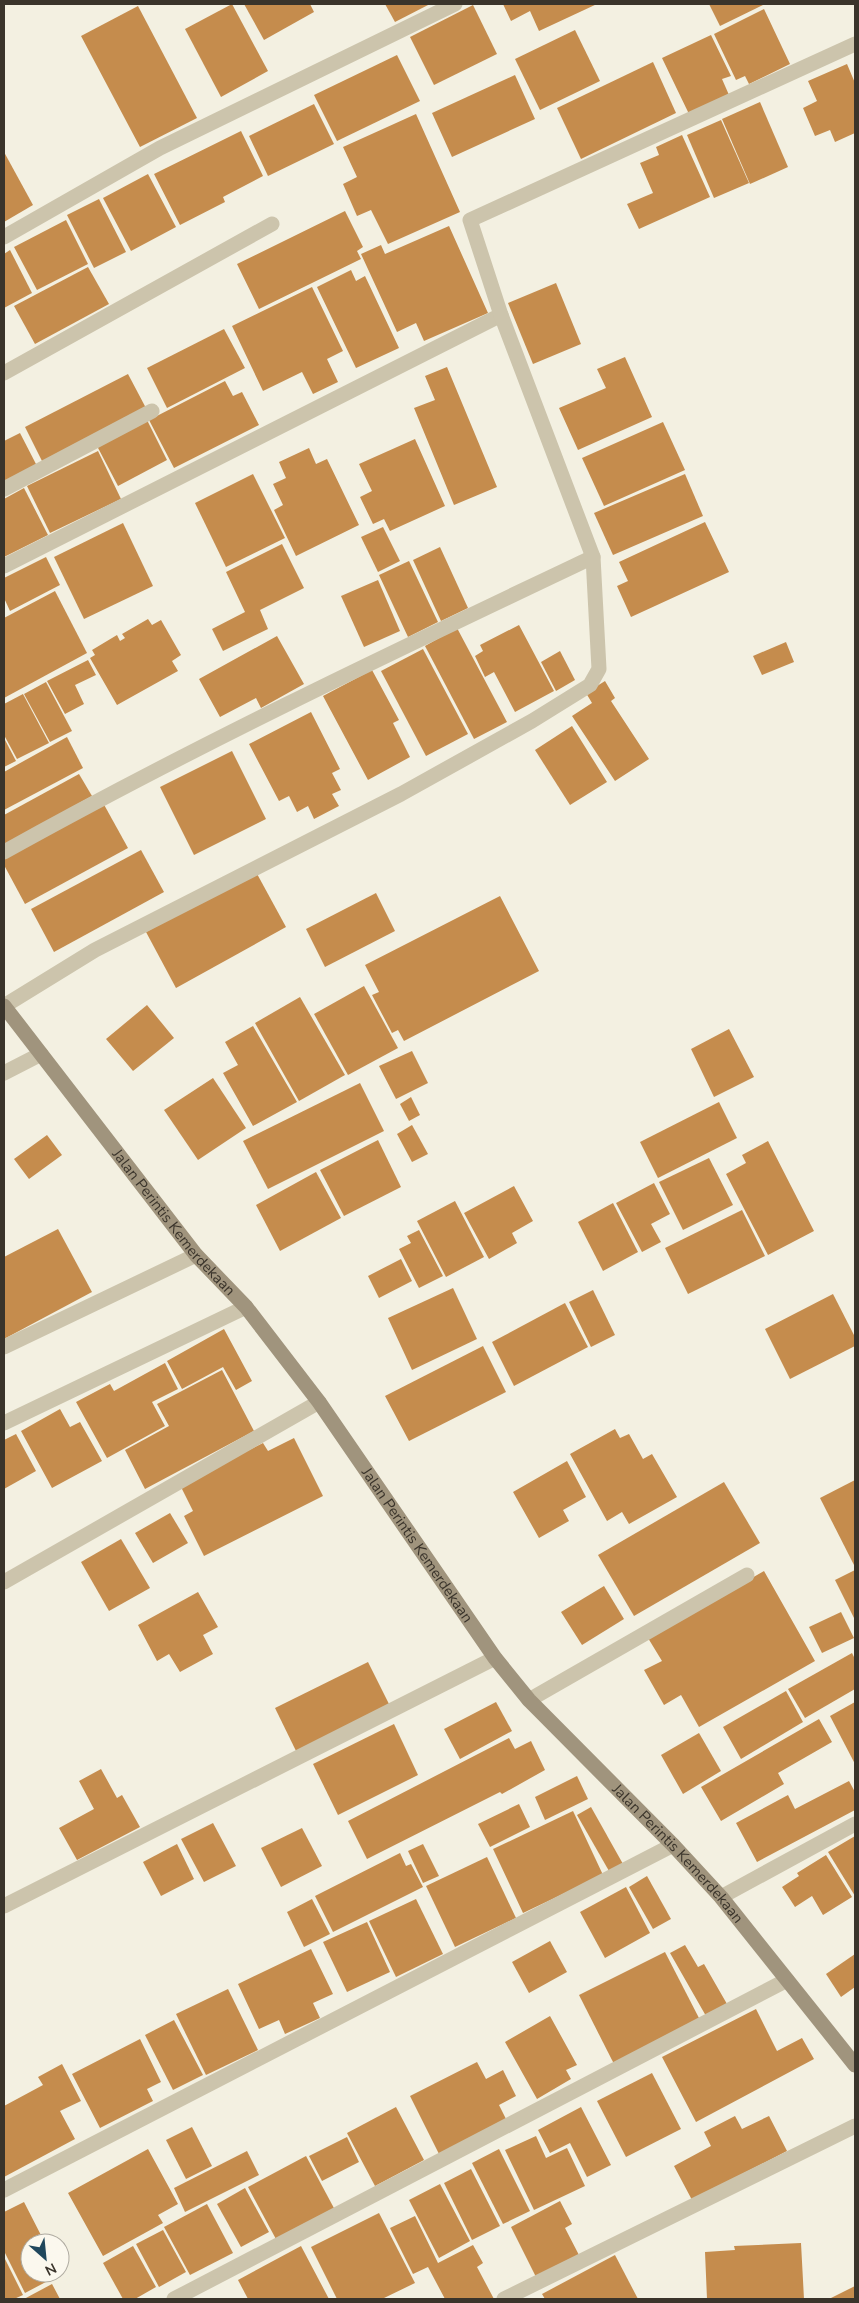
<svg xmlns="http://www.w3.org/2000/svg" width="859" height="2303" font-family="'Nunito Sans',sans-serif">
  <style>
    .building { fill: #c58c4d }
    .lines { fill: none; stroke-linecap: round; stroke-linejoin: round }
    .street { stroke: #ccc4ac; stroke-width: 15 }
    .secondary { stroke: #a0947d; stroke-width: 15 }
    .labels { text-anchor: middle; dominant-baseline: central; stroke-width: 4.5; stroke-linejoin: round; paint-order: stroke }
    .street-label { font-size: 15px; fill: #3a342b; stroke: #fbf8ee }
  </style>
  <rect width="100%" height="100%" fill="#f3f0e1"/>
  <g class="building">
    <polygon points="232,4 268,71 221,97 185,29"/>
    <polygon points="244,4 310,4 314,12 264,40"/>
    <polygon points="385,4 430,4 395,22"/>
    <polygon points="503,4 597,4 539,31 530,11 511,21"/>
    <polygon points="709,4 765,4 720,26"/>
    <polygon points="473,5 497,54 434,85 410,37"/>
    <polygon points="138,6 197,118 140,147 81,36"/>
    <polygon points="764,9 790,64 749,84 745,76 736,80 714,34"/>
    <polygon points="575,30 600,81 540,110 515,59"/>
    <polygon points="711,35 731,76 722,79 729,95 689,114 662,58"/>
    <polygon points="397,55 420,101 337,141 314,95"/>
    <polygon points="653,62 676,113 581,159 557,108"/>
    <polygon points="847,64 855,83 855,133 835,142 830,130 815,136 803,108 817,101 808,81"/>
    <polygon points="515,75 535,119 452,157 432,113"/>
    <polygon points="760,102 788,167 750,184 722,119"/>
    <polygon points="314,104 334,144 268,176 249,136"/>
    <polygon points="416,114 460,212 388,244 371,210 357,216 343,184 357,177 343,147"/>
    <polygon points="721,120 749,183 714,198 687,135"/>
    <polygon points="241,131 263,176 223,197 225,202 180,225 154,174"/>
    <polygon points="682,135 710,197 639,229 627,204 653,193 640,163 659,155 656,147"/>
    <polygon points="4,152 33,205 4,222"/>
    <polygon points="148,174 176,227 131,251 103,198"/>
    <polygon points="99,199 126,252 94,268 67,215"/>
    <polygon points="345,211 363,247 357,251 361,259 259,309 237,264"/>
    <polygon points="66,220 88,264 37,290 14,247"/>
    <polygon points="449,226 488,313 424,341 416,323 397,332 361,254 381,245 385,254"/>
    <polygon points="10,250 32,293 4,308 4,254"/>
    <polygon points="88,267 109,304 35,344 14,306"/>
    <polygon points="351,270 356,281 365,276 399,348 356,368 317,287"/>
    <polygon points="556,283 581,344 533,364 508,303"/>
    <polygon points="312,287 343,351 327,359 338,382 313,394 302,372 263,391 232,326"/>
    <polygon points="224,329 245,368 167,408 147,368"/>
    <polygon points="625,357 652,417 578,450 559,408 606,388 597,369"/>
    <polygon points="447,367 497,487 454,505 414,408 435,400 425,376"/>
    <polygon points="128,374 147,410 43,463 25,427"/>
    <polygon points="225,381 233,396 242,392 259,425 174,468 149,420"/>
    <polygon points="147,420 167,460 118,486 97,446"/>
    <polygon points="663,422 685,470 604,506 582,458"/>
    <polygon points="20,433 37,466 4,485 4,441"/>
    <polygon points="415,439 445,506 390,531 384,519 373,524 360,497 372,491 359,464"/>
    <polygon points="309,448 316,464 327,459 359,525 296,556 274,510 283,505 273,484 286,478 279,462"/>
    <polygon points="98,451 121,499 50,533 27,486"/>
    <polygon points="253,474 285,538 226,567 195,503"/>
    <polygon points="685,474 703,516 613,555 594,513"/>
    <polygon points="24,488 48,535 4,557 4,499"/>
    <polygon points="705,522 729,572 631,617 617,586 628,581 619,562"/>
    <polygon points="123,523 153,586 84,619 54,557"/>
    <polygon points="383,527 400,561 378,572 361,537"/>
    <polygon points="282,544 304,588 260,610 268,629 223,651 212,629 245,612 226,572"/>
    <polygon points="440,547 468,608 441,621 413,560"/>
    <polygon points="46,557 60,585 10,611 4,598 4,578"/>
    <polygon points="409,561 438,622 408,637 379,575"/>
    <polygon points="378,580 400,631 364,647 341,596"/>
    <polygon points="55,591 87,653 4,698 4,618"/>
    <polygon points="148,619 152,625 161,620 181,655 172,661 178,671 117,705 90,658 95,655 92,650 117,635 120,641 125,638 122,634"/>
    <polygon points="519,625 554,691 515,712 494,672 485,677 475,656 483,651 480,645"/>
    <polygon points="457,628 507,722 474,739 425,646"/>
    <polygon points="277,636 304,684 261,708 256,698 220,717 199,679"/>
    <polygon points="786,642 794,662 762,675 753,656"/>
    <polygon points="423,649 468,734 426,756 381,671"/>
    <polygon points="560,651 575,680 556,691 541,662"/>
    <polygon points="88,660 96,675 75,685 84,704 65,714 47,681"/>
    <polygon points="372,670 399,720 393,723 410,757 368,780 323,696"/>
    <polygon points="605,681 615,698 611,701 649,759 615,781 572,716 592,703 586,693"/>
    <polygon points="46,682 72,731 50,742 24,694"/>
    <polygon points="23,694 49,743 17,759 4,735 4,704"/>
    <polygon points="311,712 340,769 332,773 341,790 332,794 339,806 314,819 308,806 297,812 289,796 279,801 249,744"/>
    <polygon points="572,726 607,782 570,805 535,750"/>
    <polygon points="67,737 83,768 4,810 4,772"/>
    <polygon points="4,738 16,761 4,767"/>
    <polygon points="232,751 266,819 194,855 160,787"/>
    <polygon points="79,774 92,796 4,845 4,815"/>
    <polygon points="102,801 128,848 25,904 4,865 4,855"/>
    <polygon points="141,850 164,892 54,952 31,909"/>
    <polygon points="256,872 286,927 176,988 146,932"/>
    <polygon points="376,893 395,931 325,967 306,929"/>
    <polygon points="500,896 539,971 404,1041 398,1030 392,1033 372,995 379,992 365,965"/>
    <polygon points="364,986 398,1048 348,1075 314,1014"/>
    <polygon points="300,997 345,1075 299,1101 255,1023"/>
    <polygon points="147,1005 174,1038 133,1071 106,1039"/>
    <polygon points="253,1026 297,1102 253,1126 223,1073 238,1065 225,1042"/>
    <polygon points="729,1029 754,1077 714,1097 691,1049"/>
    <polygon points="412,1051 428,1083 396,1099 379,1066"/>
    <polygon points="213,1078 246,1128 198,1160 164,1110"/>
    <polygon points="360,1083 384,1131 268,1189 243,1141"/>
    <polygon points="411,1097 420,1115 409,1121 400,1104"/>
    <polygon points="719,1102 737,1138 658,1178 640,1142"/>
    <polygon points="412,1125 428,1154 412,1162 397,1134"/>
    <polygon points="47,1135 62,1155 29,1179 14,1159"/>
    <polygon points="378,1140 401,1187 344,1216 320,1170"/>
    <polygon points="768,1141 814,1231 768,1255 726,1174 746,1163 742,1155"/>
    <polygon points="709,1158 733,1205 683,1230 659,1182"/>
    <polygon points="316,1172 341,1218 280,1251 256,1205"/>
    <polygon points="654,1183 670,1214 651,1224 661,1242 642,1252 616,1203"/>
    <polygon points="514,1186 533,1221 512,1233 517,1243 489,1259 464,1213"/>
    <polygon points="455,1201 484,1257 446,1277 417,1221"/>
    <polygon points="613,1203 638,1252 603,1271 578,1222"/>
    <polygon points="742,1210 765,1256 688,1294 665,1248"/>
    <polygon points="58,1229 92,1292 4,1339 4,1257"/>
    <polygon points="419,1230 443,1276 419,1288 399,1249 411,1243 407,1236"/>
    <polygon points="401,1259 412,1281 379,1298 368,1276"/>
    <polygon points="453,1288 477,1339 412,1370 388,1318"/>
    <polygon points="593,1290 615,1335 591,1347 569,1302"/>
    <polygon points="833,1294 855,1337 855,1346 790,1379 765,1329"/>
    <polygon points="565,1303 588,1347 514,1386 492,1342"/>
    <polygon points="224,1329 252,1381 236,1390 223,1367 182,1389 167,1361"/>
    <polygon points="483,1346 506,1392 409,1441 385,1396"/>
    <polygon points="165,1363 178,1389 152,1402 165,1426 107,1458 76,1402 110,1384 114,1391"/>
    <polygon points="222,1370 254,1431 145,1489 125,1450 169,1426 157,1404"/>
    <polygon points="60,1409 70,1427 80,1422 102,1461 52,1488 21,1431"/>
    <polygon points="615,1429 620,1438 629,1434 643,1459 652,1454 677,1497 629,1524 622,1512 607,1521 570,1454"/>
    <polygon points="16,1434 36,1471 4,1489 4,1440"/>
    <polygon points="294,1438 323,1496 204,1556 184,1516 193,1511 180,1485 263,1443 268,1451"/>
    <polygon points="567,1461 586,1497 563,1510 569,1521 539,1538 513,1492"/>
    <polygon points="855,1480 855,1567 820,1498"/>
    <polygon points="724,1482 760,1543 634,1616 598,1555"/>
    <polygon points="170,1513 188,1543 153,1563 135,1533"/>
    <polygon points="121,1539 150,1588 109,1611 81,1562"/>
    <polygon points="855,1570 855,1620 835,1580"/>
    <polygon points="764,1571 815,1661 699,1727 681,1695 664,1705 644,1670 662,1661 648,1638"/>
    <polygon points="604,1586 624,1619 582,1645 561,1612"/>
    <polygon points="198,1592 218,1627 203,1635 213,1654 180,1672 169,1654 157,1661 138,1625"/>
    <polygon points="841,1612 854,1638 822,1653 809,1627"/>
    <polygon points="852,1653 855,1659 855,1689 805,1718 788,1689"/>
    <polygon points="368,1662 390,1706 297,1753 275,1708"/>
    <polygon points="786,1691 803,1722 741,1759 723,1727"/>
    <polygon points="496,1702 512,1731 460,1759 444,1729"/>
    <polygon points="855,1702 855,1764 830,1716"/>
    <polygon points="819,1719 832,1742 778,1773 784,1784 721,1821 701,1787"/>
    <polygon points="394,1724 418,1775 338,1815 313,1764"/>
    <polygon points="699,1733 721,1771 683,1794 661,1755"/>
    <polygon points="509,1738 515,1749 531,1741 545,1770 502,1794 500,1792 367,1859 348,1821"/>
    <polygon points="101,1769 117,1798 122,1795 140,1827 77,1860 59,1828 94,1809 79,1781"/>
    <polygon points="577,1776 588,1799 545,1820 535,1797"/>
    <polygon points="849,1781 855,1792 855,1810 757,1862 736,1823 788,1795 795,1809"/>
    <polygon points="519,1804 530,1827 490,1847 478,1824"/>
    <polygon points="591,1807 623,1864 609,1871 577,1815"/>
    <polygon points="573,1811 603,1875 523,1913 493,1849"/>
    <polygon points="213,1823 236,1866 204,1882 181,1839"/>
    <polygon points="302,1828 322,1866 281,1887 261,1848"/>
    <polygon points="855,1836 855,1896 828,1852"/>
    <polygon points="177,1844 194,1879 161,1896 143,1862"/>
    <polygon points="423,1844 439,1876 423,1883 408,1851"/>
    <polygon points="400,1853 406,1866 411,1864 423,1887 333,1932 315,1896"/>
    <polygon points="826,1855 852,1897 823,1915 812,1896 795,1907 782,1887 799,1876 797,1873"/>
    <polygon points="487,1857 516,1918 455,1947 426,1886"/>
    <polygon points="647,1876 671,1919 653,1929 629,1887"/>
    <polygon points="626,1887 650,1933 605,1958 580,1912"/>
    <polygon points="312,1899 330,1934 304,1947 287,1912"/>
    <polygon points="416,1899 443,1954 396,1977 369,1921"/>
    <polygon points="367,1922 390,1972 347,1992 323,1942"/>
    <polygon points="550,1941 567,1972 529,1993 512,1962"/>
    <polygon points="685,1945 698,1967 704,1964 727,2004 706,2016 670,1953"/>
    <polygon points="311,1949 333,1994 313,2003 320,2018 285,2034 279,2020 259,2029 238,1984"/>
    <polygon points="665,1952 700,2020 614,2064 579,1995"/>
    <polygon points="855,1954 855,1987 841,1997 826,1974"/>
    <polygon points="228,1989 258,2050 206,2075 176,2014"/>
    <polygon points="756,2009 777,2051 802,2038 814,2059 696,2122 662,2057"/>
    <polygon points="550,2016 577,2065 566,2070 571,2079 537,2099 505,2042"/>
    <polygon points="174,2020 203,2075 173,2090 145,2035"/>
    <polygon points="140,2039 161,2082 147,2089 153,2101 100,2128 72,2074"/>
    <polygon points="477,2062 486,2079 503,2070 516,2096 499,2105 507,2121 440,2156 410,2096"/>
    <polygon points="62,2064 81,2101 60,2111 75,2139 4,2177 4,2106 43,2085 38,2077"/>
    <polygon points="652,2073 681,2129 626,2157 597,2101"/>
    <polygon points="396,2107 424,2160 375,2186 347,2133"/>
    <polygon points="581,2107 611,2165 587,2177 570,2143 550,2153 538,2130"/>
    <polygon points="735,2116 742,2129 769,2116 787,2151 692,2200 674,2166 711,2146 704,2132"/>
    <polygon points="192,2127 212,2166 186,2179 166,2140"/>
    <polygon points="536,2136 546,2158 567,2148 585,2186 534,2210 505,2150"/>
    <polygon points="347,2137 359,2162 322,2181 309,2156"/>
    <polygon points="148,2149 178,2204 158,2215 163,2223 103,2256 68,2193"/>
    <polygon points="499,2149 530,2211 503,2224 472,2163"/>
    <polygon points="247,2151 259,2175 185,2212 174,2188"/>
    <polygon points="306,2156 335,2210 277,2241 248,2187"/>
    <polygon points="471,2169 500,2226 472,2240 444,2183"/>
    <polygon points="440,2184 470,2241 439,2258 409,2200"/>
    <polygon points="245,2188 269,2232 241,2247 217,2204"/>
    <polygon points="560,2201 572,2224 565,2228 580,2257 537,2279 511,2227"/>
    <polygon points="24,2202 45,2243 30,2243 30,2273 61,2274 25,2293 4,2251 4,2212"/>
    <polygon points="207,2204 233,2253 190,2275 164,2227"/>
    <polygon points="379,2213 415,2283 382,2299 337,2299 311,2247"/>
    <polygon points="415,2216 438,2263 473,2245 483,2263 477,2267 494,2299 445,2299 428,2267 413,2274 390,2228"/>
    <polygon points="163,2230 186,2272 159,2287 136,2244"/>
    <polygon points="801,2243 804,2299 707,2299 705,2252 735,2250 734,2246"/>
    <polygon points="133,2246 156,2287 135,2299 123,2299 103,2263"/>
    <polygon points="301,2246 329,2299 248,2299 238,2280"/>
    <polygon points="615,2255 638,2299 545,2299 542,2294"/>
    <polygon points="4,2257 23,2295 14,2299 4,2299"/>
    <polygon points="52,2284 60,2299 24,2299"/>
    <polygon points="855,2286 855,2299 829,2299"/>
  </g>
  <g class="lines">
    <g class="street">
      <polyline points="4,237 160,148 455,4"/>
      <polyline points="4,373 272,224"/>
      <polyline points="4,489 152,411"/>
      <polyline points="4,566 501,315"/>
      <path d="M4,852C196,745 395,651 593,557"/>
      <polyline points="4,1006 95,950 401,794 532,721 590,685 599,669 593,557 501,315 470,220 855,44"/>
      <polyline points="4,1073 41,1054"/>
      <polyline points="4,1347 196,1255"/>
      <polyline points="4,1423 246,1307"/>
      <polyline points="4,1582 319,1402"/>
      <polyline points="529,1700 747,1575"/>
      <polyline points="721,1897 855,1824"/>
      <polyline points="4,1906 495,1658"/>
      <polyline points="4,2190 673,1845"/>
      <polyline points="174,2299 787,1980"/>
      <polyline points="504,2299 855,2126"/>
    </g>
    <path class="secondary" id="s1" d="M4,1006L196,1255L246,1307L319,1402L495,1658L529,1700L673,1845L721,1897L855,2065"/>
  </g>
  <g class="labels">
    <g class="street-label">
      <text stroke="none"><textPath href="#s1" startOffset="275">Jalan Perintis Kemerdekaan</textPath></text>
      <text stroke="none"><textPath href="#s1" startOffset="680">Jalan Perintis Kemerdekaan</textPath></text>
      <text stroke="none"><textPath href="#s1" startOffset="1085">Jalan Perintis Kemerdekaan</textPath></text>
    </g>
  </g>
  <rect width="859" height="2303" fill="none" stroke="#3a342b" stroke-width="10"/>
  <g transform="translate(45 2258) rotate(153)"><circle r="24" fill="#fbf8ee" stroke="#aeaaa0"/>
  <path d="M0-4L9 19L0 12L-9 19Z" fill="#20475c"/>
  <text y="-8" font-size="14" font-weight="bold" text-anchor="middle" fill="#3a342b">N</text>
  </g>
</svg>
